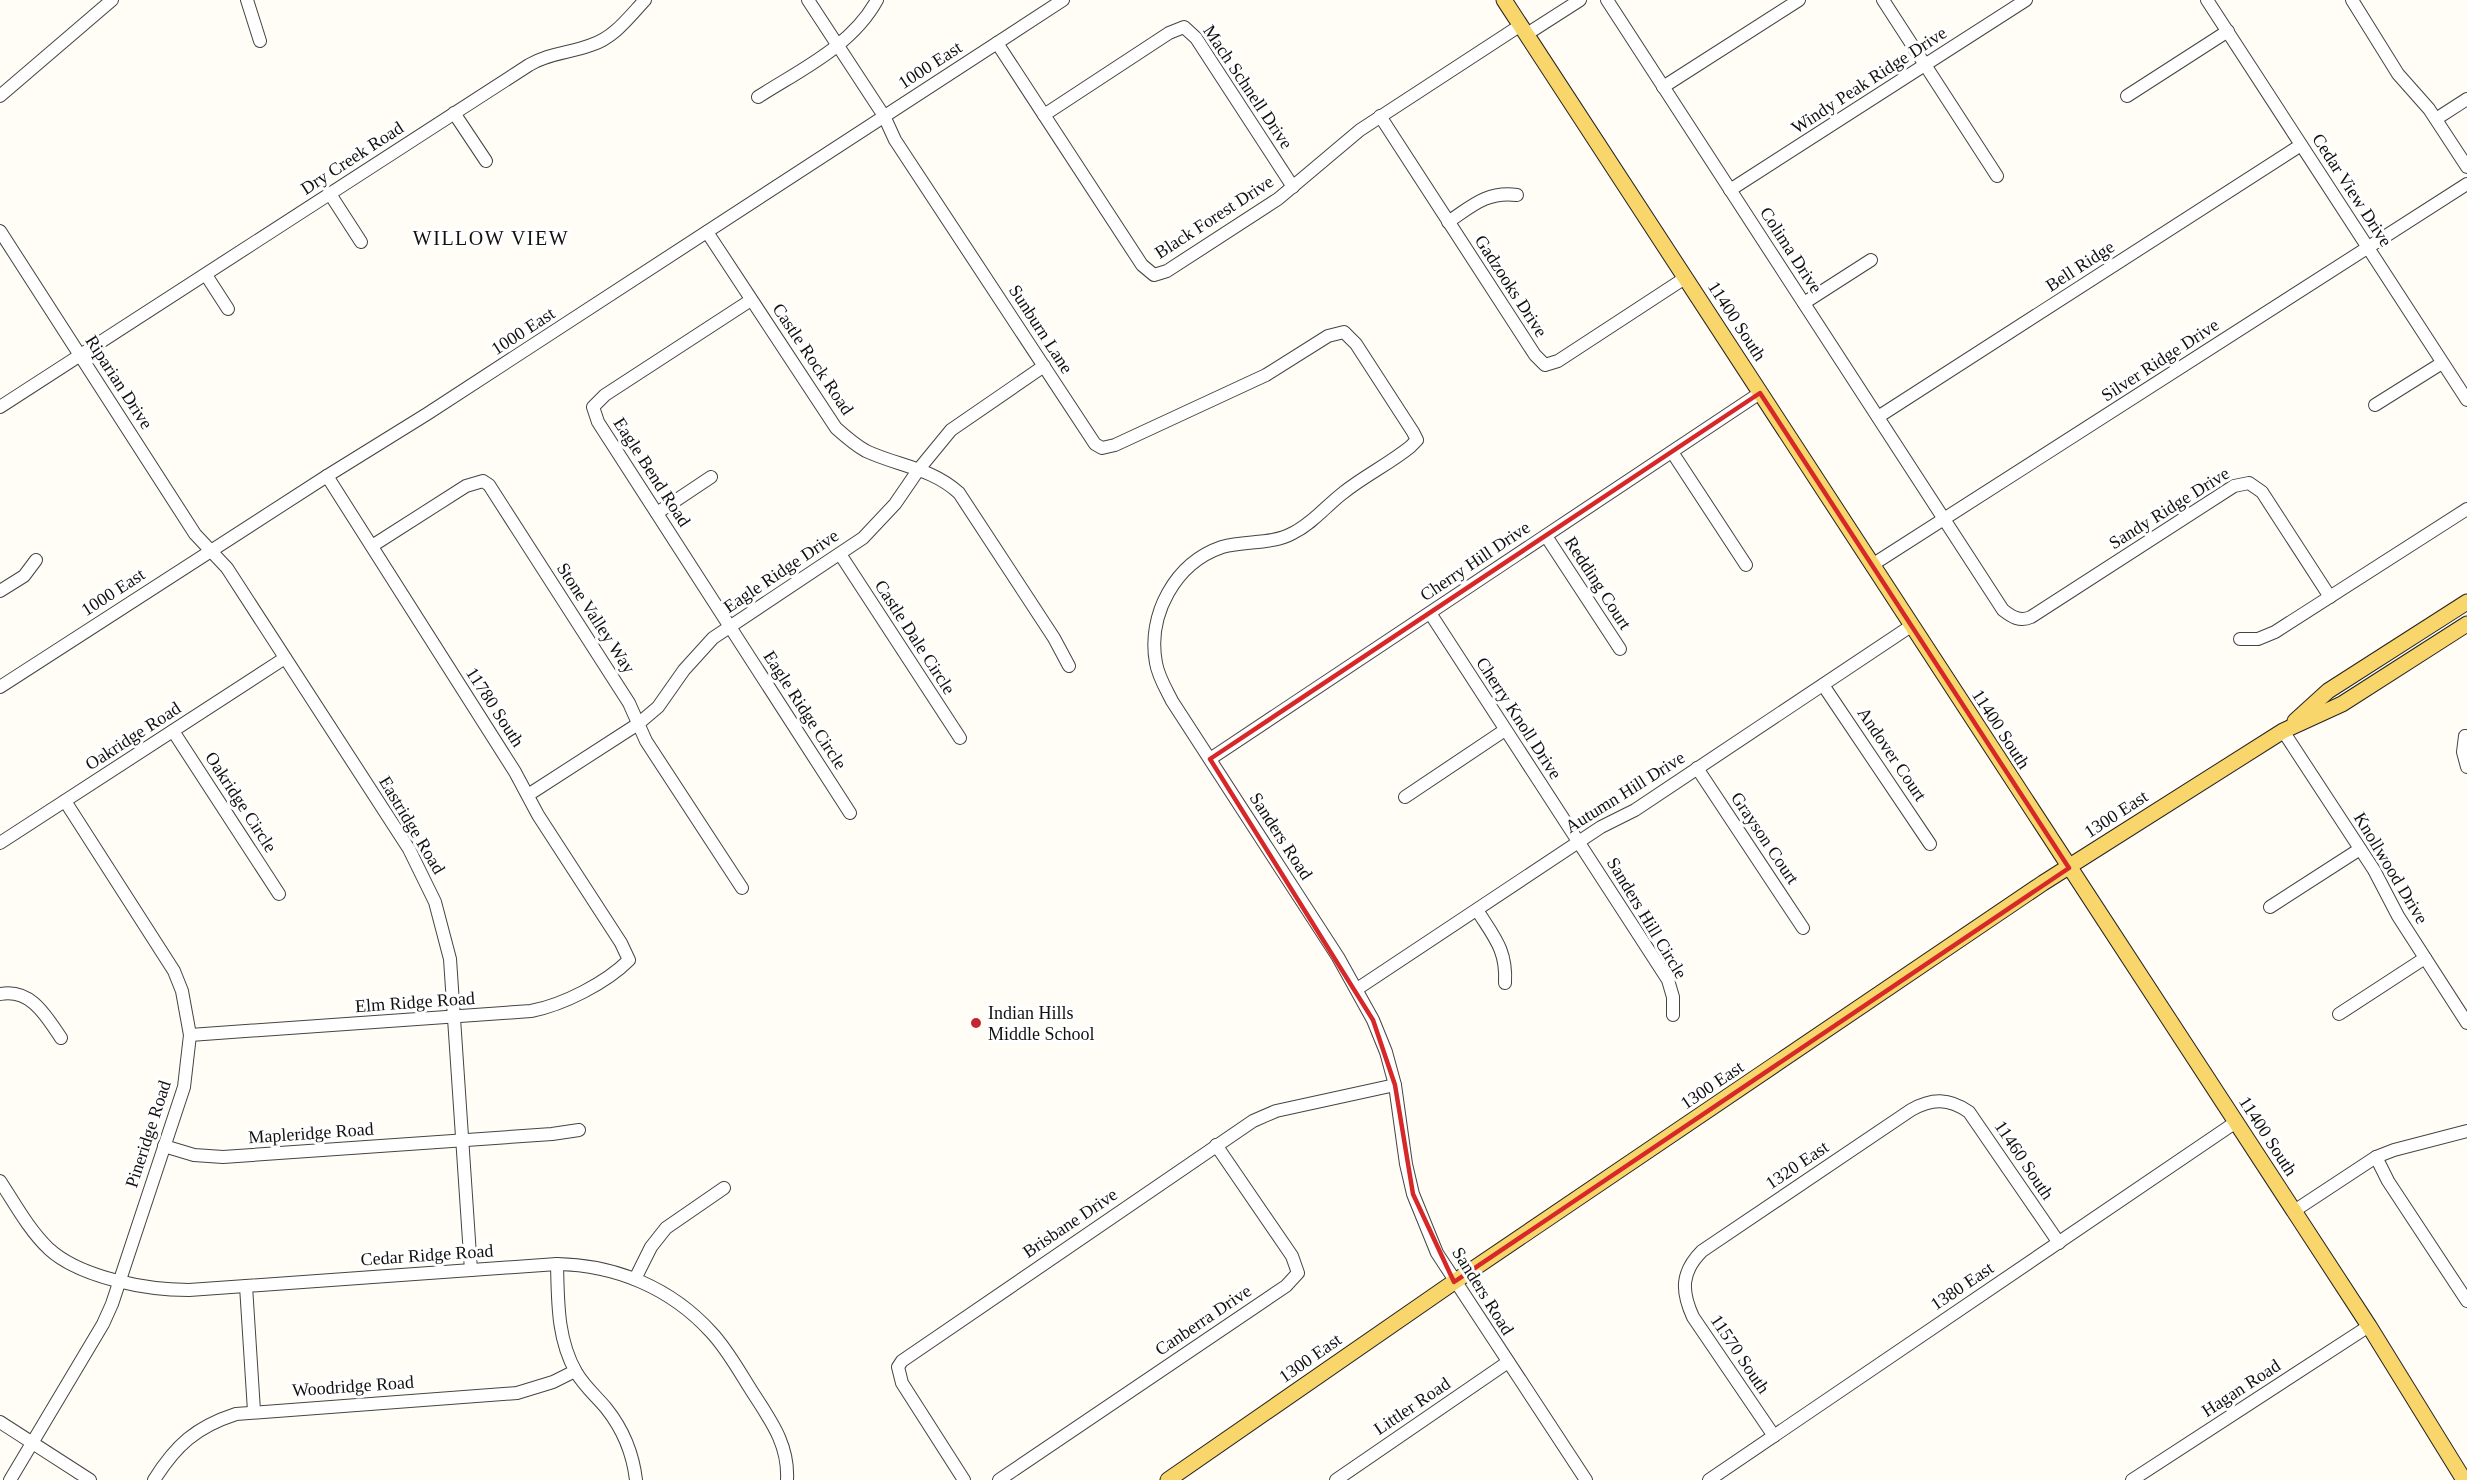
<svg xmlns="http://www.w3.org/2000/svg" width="2467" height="1480" font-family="Georgia,serif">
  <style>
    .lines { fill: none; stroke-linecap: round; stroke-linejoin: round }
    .minor-casing { stroke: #444; stroke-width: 14 }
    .major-casing { stroke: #222; stroke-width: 17 }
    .minor { stroke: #fff; stroke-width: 12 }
    .major { stroke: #f9d66b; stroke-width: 15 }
    .marked { fill: none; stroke: #d62828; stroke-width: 4.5; stroke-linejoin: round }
    .poi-dot { fill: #c4262e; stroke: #fff; stroke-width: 2 }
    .labels { text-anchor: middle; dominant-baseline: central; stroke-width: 6; stroke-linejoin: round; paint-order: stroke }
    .street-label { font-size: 18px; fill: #111; stroke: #fff }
    .poi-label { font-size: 18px; fill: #111; stroke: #fff; text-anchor: start }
    .neighbourhood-label { font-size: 20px; letter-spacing: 1.5px; fill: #111; stroke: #fff }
  </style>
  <rect width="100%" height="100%" fill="#fffdf5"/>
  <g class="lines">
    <g class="minor-casing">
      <g id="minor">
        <polyline points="247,0 260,41"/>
        <path d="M808,0L884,116L895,140L1095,444L1102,448L1115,445L1266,375L1328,336L1344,332L1356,344L1413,432L1417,440L1410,447C1389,464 1364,476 1343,493C1326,506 1313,523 1293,533C1271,545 1246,540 1222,547C1175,563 1147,615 1156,663C1158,676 1166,689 1172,701L1338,957L1373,1020L1386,1052L1395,1085L1406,1164L1413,1194L1437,1253L1586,1480"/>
        <path d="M1607,0L2003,610C2012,617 2020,622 2031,617L2234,486L2249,483L2262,492L2330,597"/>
        <polyline points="1883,0 1997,176"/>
        <polyline points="2207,0 2467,400"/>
        <polyline points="2352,0 2398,74 2429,109 2467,167"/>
        <polyline points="1527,34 1580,0"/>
        <polyline points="997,43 1142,265 1154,275 1167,271 1278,199 1360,130 1521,25"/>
        <polyline points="1663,87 1799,0"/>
        <polyline points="0,96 112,0"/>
        <polyline points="2127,96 2228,31"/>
        <path d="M758,97C800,70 852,46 877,0"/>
        <polyline points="454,113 486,161"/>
        <polyline points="1044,115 1169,33 1184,27 1196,38 1293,187"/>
        <polyline points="1380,116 1535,355 1545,365 1558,361 1685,278"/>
        <polyline points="2436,119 2467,99"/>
        <polyline points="1730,190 2026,0"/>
        <polyline points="330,194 361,242"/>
        <path d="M1448,222C1472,206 1487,191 1517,195"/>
        <polyline points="0,231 195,534 227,568 409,849 435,902 450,959 471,1270"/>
        <path d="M707,232L836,428C846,437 855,445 866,451C898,466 932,468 959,493L1054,638L1069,666"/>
        <polyline points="206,275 228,309"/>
        <polyline points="751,300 605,395 593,407 598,422 850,813"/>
        <polyline points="1804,303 1871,260"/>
        <polyline points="2375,405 2442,363"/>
        <path d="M0,407L529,65C549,53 570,53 591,45C614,38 629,17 645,0"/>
        <polyline points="1878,417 2301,145"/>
        <polyline points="1672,452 1746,565"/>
        <polyline points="657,513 711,477"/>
        <polyline points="1546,536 1620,649"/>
        <polyline points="372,546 466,486 483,481 489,485 629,703 646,741 742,888"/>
        <polyline points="840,554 960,738"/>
        <polyline points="1872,565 2467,184"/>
        <polyline points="0,591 24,576 36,560"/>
        <polyline points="1430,613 1668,980 1673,997 1673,1015"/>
        <polyline points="2240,639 2258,639 2275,632 2467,509"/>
        <polyline points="1823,685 1930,844"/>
        <polyline points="0,687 327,476 427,414 1063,0"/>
        <polyline points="173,731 279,894"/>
        <polyline points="2283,731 2374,870 2398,916 2467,1023"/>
        <polyline points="2465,736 2463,752 2467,767"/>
        <polyline points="1210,759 1760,393"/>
        <polyline points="1697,768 1803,928"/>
        <polyline points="528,795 638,724 658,707 684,670 713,638 863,538 895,504 919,469 951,430 1044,366"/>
        <polyline points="1405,797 1505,730"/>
        <polyline points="0,843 285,658"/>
        <polyline points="2270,907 2360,849"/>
        <path d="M1477,910C1494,937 1507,950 1505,983"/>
        <polyline points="1357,989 1601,827 1635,810 1911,626"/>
        <path d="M0,994C31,988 46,1016 61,1038"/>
        <polyline points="2339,1014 2425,958"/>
        <path d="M190,1035L531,1011C563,1005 606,983 629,960L621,943L538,815L515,772L327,476"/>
        <polyline points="164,1146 194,1155 223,1157 552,1134 579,1130"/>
        <polyline points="2376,1157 2388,1181 2467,1301"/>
        <path d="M0,1181C15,1204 29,1230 49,1249C81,1278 147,1290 189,1290L557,1264C616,1265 671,1288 711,1332C728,1350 740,1373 753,1393C771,1421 789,1445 787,1480"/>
        <polyline points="2294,1211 2376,1157 2394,1150 2467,1131"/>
        <path d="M557,1264C558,1301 557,1339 576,1372C584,1386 596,1396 606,1408C622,1428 633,1454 636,1480"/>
        <polyline points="635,1279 651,1247 666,1228 724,1188"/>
        <polyline points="246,1286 254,1411"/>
        <polyline points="0,1422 90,1480"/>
        <path d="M1774,1436L1693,1317C1681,1291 1681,1272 1702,1251L1911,1110C1932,1098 1949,1098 1969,1112L2059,1243"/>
        <polyline points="10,1480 103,1324 112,1304 184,1087 190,1035 182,991 174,971 65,801"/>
        <path d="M154,1480C176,1445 196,1427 236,1414L517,1393L553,1382L575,1371"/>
        <polyline points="964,1480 902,1383 898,1367 902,1361 1253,1121 1276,1111 1395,1085"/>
        <polyline points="999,1480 1286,1286 1298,1273 1292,1256 1216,1145"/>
        <polyline points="1336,1480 1508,1362"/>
        <polyline points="1709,1480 2236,1122"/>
        <polyline points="2132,1480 2369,1326"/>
      </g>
    </g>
    <g class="major-casing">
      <g id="major">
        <polyline points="1504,0 2369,1326 2464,1480"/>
        <polyline points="2295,721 2328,691 2467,602"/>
        <polyline points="1168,1480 1454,1282 2043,883 2283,731 2342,704 2467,624"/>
      </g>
    </g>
    <use href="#minor" class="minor"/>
    <use href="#major" class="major"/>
  </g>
  <path class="marked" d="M1760,393L2069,868L1454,1282L1413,1194L1395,1085L1373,1020L1210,759Z"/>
  <circle class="poi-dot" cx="976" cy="1023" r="6"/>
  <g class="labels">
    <g class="street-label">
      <text transform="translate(930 65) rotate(-33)">1000 East</text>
      <text transform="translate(1869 80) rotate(-33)">Windy Peak Ridge Drive</text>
      <text transform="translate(1248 87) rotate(56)">Mach Schnell Drive</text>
      <text transform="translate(352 158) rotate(-33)">Dry Creek Road</text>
      <text transform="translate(2352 190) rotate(57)">Cedar View Drive</text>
      <text transform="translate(1214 217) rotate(-33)">Black Forest Drive</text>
      <text transform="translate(1791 250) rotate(57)">Colima Drive</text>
      <text transform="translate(2080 266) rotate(-33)">Bell Ridge</text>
      <text transform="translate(1511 286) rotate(57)">Gadzooks Drive</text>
      <text transform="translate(1737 321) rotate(57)">11400 South</text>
      <text transform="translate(1041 329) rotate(57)">Sunburn Lane</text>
      <text transform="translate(523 331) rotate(-33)">1000 East</text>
      <text transform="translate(813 359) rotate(56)">Castle Rock Road</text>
      <text transform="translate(2160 360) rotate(-33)">Silver Ridge Drive</text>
      <text transform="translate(119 382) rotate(57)">Riparian Drive</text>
      <text transform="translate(652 472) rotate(57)">Eagle Bend Road</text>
      <text transform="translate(2169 508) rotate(-32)">Sandy Ridge Drive</text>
      <text transform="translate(1475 561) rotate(-34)">Cherry Hill Drive</text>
      <text transform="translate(781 571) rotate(-34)">Eagle Ridge Drive</text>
      <text transform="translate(1598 583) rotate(57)">Redding Court</text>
      <text transform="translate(113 592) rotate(-33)">1000 East</text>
      <text transform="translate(596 618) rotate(57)">Stone Valley Way</text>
      <text transform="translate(915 637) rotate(57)">Castle Dale Circle</text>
      <text transform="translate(495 707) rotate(57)">11780 South</text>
      <text transform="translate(805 710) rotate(57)">Eagle Ridge Circle</text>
      <text transform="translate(1519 718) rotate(57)">Cherry Knoll Drive</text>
      <text transform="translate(2001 729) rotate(57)">11400 South</text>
      <text transform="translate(133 736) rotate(-33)">Oakridge Road</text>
      <text transform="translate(1892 754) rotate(56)">Andover Court</text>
      <text transform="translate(1625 792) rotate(-32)">Autumn Hill Drive</text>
      <text transform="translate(241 802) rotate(57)">Oakridge Circle</text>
      <text transform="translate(2116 814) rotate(-33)">1300 East</text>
      <text transform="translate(412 825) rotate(59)">Eastridge Road</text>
      <text transform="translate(1281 836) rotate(57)">Sanders Road</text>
      <text transform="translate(1765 838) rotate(56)">Grayson Court</text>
      <text transform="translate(2391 868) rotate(59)">Knollwood Drive</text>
      <text transform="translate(1647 918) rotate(59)">Sanders Hill Circle</text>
      <text transform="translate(415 1002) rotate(-4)">Elm Ridge Road</text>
      <text transform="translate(1712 1085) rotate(-34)">1300 East</text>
      <text transform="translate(311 1133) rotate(-4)">Mapleridge Road</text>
      <text transform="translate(148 1134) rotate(-72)">Pineridge Road</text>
      <text transform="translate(2268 1136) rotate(57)">11400 South</text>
      <text transform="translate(2024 1160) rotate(56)">11460 South</text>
      <text transform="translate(1797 1165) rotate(-34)">1320 East</text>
      <text transform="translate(1070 1223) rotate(-34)">Brisbane Drive</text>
      <text transform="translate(427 1255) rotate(-4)">Cedar Ridge Road</text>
      <text transform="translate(1962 1286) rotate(-34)">1380 East</text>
      <text transform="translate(1483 1291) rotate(58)">Sanders Road</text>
      <text transform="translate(1203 1320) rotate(-34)">Canberra Drive</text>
      <text transform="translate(1740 1354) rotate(56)">11570 South</text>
      <text transform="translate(1310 1358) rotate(-35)">1300 East</text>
      <text transform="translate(353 1386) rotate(-4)">Woodridge Road</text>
      <text transform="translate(2241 1388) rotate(-33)">Hagan Road</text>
      <text transform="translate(1412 1406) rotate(-34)">Littler Road</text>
    </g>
    <g class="poi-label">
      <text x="988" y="1013">Indian Hills<tspan x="988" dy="21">Middle School</tspan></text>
    </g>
    <g class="neighbourhood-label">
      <text x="491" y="238">WILLOW VIEW</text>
    </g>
  </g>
</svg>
